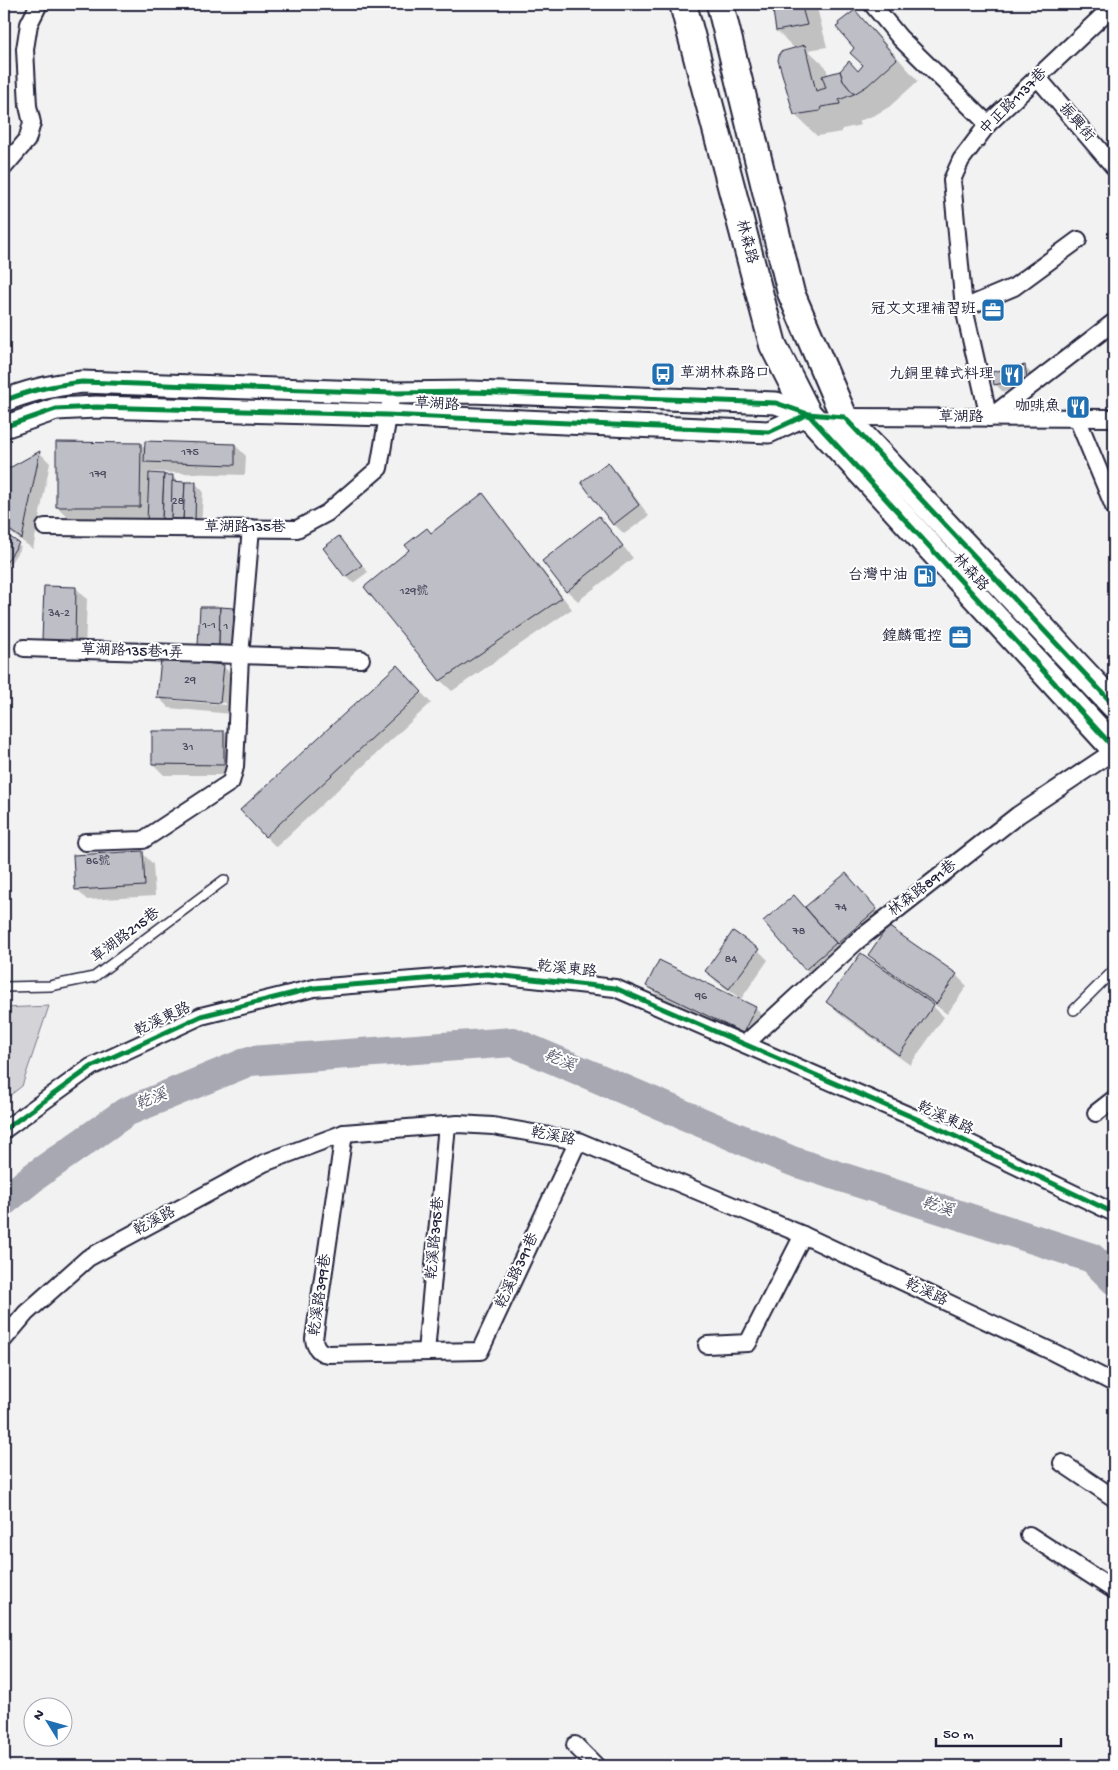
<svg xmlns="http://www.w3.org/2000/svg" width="1118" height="1770" font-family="'Gochi Hand','LXGW WenKai TC',sans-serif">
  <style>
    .green { fill: #d3d3d8; stroke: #7a7a8a }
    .shadow { fill: #0003; fill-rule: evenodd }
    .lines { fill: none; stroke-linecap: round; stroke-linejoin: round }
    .river { stroke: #a8a8b2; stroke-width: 30 }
    .building { fill: #bebec6; stroke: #22223b }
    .service-casing { stroke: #22223b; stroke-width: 12 }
    .minor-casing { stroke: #22223b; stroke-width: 20 }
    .tertiary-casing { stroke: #22223b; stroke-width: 25 }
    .primary-casing { stroke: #22223b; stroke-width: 30 }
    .service { stroke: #fff; stroke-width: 9 }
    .minor { stroke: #fff; stroke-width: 16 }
    .tertiary { stroke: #fff; stroke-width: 21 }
    .primary { stroke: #fff; stroke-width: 26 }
    .cycleway-casing { stroke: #fff; stroke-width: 8 }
    .cycleway { stroke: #00873e; stroke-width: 5 }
    .labels { text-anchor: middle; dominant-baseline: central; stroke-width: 4; stroke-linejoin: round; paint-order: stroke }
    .number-label { font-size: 12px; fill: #49495e }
    .street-label { font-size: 15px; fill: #22223b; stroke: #fff }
    .poi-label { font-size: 15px; fill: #22223b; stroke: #fff; text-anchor: end }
    .water-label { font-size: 16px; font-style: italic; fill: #58586b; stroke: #fff }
  </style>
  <rect width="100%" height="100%" fill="#f2f2f3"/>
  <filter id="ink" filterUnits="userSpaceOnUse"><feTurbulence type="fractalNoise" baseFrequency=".02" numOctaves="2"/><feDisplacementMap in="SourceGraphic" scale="10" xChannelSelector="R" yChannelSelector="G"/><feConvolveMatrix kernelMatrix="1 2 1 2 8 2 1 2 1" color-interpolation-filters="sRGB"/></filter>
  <g filter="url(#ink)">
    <polygon class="green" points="49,1006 22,1086 4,1100 4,1008"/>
    <g class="shadow">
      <polygon points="773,4 816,4 827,47 808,50 826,67 828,75 858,72 864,66 856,48 855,12 876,33 918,81 889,107 875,115 859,121 861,125 842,129 842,132 817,136 795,115 795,49 777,31"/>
      <polygon points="1024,366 1031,373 1034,385 1003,392 996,385"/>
      <polygon points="140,444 146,449 235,445 246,456 245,475 150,472 150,475 172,476 179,483 196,484 203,491 201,529 72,521 57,507"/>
      <polygon points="40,453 50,463 33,549 4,528 4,473"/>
      <polygon points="608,464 619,475 649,516 624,534 614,524"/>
      <polygon points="482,495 493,506 572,609 452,691 441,681 365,587"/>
      <polygon points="599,518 633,558 578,601 567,591"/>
      <polygon points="4,534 21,547 4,573"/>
      <polygon points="339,537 368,572 353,583 346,576"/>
      <polygon points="76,588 87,599 85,651 54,650 44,640"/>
      <polygon points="233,609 240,616 239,653 207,652 200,645"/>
      <path d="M223,666L234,677L231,714L169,708L158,697ZM168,698L226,703V705L168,700Z"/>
      <polygon points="408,678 431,703 276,847 265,836"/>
      <polygon points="224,732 235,743 234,775 164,775 153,764"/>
      <polygon points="142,853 153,864 155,896 87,900 76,889"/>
      <polygon points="846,874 887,921 816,980 806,969 806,909"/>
      <polygon points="758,950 768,960 741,999 717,982 706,971"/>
      <polygon points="869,955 956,975 967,986 947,1014 931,1002 930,1003 944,1017 910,1065 838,1013 828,1002 880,968 881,967"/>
      <polygon points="648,986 755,1008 766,1019 754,1043 659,997"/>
    </g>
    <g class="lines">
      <polyline class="river" points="4,1201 35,1176 126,1112 250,1061 513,1042 792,1161 1092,1258 1114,1280"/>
    </g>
    <g class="building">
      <polygon points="772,4 801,4 807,25 776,31"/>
      <polygon points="855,10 897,59 867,86 854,94 843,81 840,71 849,61 858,71 863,65 850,53 854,48 836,27 839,25 838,23"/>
      <polygon points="805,45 816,91 826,88 822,76 840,71 843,81 854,94 839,100 840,104 821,107 820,111 794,115 778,60 780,52"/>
      <polygon points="1025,365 1027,378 994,385 992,372"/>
      <polygon points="145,441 235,444 235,465 144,462"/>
      <polygon points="56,442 141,443 140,507 56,507"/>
      <polygon points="40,451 22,539 4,526 4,471"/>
      <polygon points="608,462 639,505 613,525 581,482"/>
      <polygon points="149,473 164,474 162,521 147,521"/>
      <polygon points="164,475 173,475 171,522 162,521"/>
      <polygon points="172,481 185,482 183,522 171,522"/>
      <polygon points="185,482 196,482 195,522 183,522"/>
      <polygon points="483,493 562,598 440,681 364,587 409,550 405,545 427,528 431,533"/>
      <polygon points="599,516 623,546 566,592 542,561"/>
      <polygon points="4,533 19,543 4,566"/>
      <polygon points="339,536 362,565 345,577 323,548"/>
      <polygon points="44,586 76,587 75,641 42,640"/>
      <polygon points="200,607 220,607 219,646 198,645"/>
      <polygon points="220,607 234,608 233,647 219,646"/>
      <polygon points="161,659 224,665 220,703 157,698"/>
      <polygon points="397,665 422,692 265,837 240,810"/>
      <polygon points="152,731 224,731 224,765 152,764"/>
      <polygon points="143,851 145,886 75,890 73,855"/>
      <polygon points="846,873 877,909 837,944 805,907"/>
      <polygon points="794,895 836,943 805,970 763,921"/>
      <polygon points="888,926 957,974 936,1004 868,955"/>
      <polygon points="733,931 759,949 729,989 705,971"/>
      <polygon points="861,953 934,1005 899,1055 826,1002"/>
      <polygon points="659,960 756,1007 743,1033 646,986"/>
    </g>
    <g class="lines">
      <g class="service-casing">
        <g id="service">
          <polyline points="4,987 50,986 94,977 224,880"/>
          <polyline points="1074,1010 1114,970"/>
        </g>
      </g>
      <g class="minor-casing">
        <g id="minor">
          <polyline points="872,4 900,38 988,124"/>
          <polyline points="1114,5 988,124 961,160 952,180 964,308 989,418 1114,322"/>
          <polyline points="1038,78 1114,167"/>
          <polyline points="4,167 27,140 32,123 28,106 25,49 29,24 39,4"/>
          <polyline points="964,308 1014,287 1078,240"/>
          <polyline points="842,417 1114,418"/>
          <polyline points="1077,418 1114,507"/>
          <polyline points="45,527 297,529 327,513 379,468 392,393"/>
          <polyline points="24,648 361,659"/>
          <polyline points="85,842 143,840 231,782 235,767 240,656 251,528"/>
          <polyline points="745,1044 857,941 1018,815 1114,751"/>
          <polyline points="1096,1113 1114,1099"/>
          <polyline points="4,1130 91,1067 201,1016 314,988 487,974 615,988 940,1129 1114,1213"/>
          <path d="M344,1133L314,1339C315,1348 320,1353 328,1354L480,1351L578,1141"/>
          <polyline points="4,1339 26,1313 88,1258 264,1163 344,1133 458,1124 493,1126 578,1141 803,1235 1053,1352 1114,1383"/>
          <polyline points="707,1345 748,1343 803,1235"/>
          <polyline points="426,1352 447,1125"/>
          <polyline points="1062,1463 1114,1498"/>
          <polyline points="1029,1535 1114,1590"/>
          <polyline points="575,1745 596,1766"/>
        </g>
      </g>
      <g class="tertiary-casing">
        <g id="tertiary">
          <path d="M4,401C29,390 55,385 82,382L392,393L471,392L776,403L808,414"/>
          <polyline points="4,427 56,409 96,407 387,415 769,432 808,414"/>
        </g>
      </g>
      <g class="primary-casing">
        <g id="primary">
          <polyline points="683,4 773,345 808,414 1114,748"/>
          <polyline points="720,4 791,293 844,417 1114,705"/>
        </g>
      </g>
      <use href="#service" class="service"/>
      <use href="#minor" class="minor"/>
      <use href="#tertiary" class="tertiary"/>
      <use href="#primary" class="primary"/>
      <g class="cycleway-casing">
        <g id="cycleway">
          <path d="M4,401C29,390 55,385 82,382L392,393L471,392L776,403L808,414L844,417L1114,705"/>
          <polyline points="808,414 1114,748"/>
          <polyline points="4,427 56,409 96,407 387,415 769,432 808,414"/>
          <polyline points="4,1130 91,1067 201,1016 314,988 487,974 615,988 940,1129 1114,1213"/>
        </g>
      </g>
      <use href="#cycleway" class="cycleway"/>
    </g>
  </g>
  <defs>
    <g id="office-square" transform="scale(1.25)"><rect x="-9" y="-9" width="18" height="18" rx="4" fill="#1f6fb2" stroke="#fff"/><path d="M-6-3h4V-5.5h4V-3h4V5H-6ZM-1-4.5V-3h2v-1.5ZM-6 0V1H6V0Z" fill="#fff"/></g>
    <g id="bus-square" transform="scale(1.25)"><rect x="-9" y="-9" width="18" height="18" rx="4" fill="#1f6fb2" stroke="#fff"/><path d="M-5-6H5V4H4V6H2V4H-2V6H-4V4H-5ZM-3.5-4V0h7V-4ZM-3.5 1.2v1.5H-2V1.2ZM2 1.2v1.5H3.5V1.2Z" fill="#fff"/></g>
    <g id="restaurant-square" transform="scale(1.25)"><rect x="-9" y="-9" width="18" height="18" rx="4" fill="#1f6fb2" stroke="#fff"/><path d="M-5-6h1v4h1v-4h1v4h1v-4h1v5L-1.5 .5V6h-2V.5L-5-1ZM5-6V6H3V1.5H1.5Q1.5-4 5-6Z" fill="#fff"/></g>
    <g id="fuel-square" transform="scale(1.25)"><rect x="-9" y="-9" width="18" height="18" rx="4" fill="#1f6fb2" stroke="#fff"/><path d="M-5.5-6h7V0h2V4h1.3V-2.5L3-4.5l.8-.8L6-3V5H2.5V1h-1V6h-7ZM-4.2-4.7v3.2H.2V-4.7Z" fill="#fff"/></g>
  </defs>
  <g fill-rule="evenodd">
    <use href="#office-square" x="993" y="310"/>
    <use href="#bus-square" x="663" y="374"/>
    <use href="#restaurant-square" x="1012" y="375"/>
    <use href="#restaurant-square" x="1078" y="407"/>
    <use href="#fuel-square" x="925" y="576"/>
    <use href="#office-square" x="960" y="637"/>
  </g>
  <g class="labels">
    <g class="number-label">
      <text x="190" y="453">175</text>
      <text x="98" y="475">179</text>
      <text x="178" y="502">28</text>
      <text x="414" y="592">129號</text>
      <text x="59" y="614">34-2</text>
      <text x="209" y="626">1-1</text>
      <text x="226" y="627">1</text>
      <text x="190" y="681">29</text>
      <text x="188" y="748">31</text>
      <text x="98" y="862">86號</text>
      <text x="841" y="908">74</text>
      <text x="799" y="932">78</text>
      <text x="731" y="960">84</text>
      <text x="701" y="997">96</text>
    </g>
    <g class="street-label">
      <text transform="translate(1014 102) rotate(-45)">中正路1137巷</text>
      <text transform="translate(1076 123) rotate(49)">振興街</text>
      <text transform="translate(746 242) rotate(75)">林森路</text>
      <text transform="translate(437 405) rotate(3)">草湖路</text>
      <text x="961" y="418">草湖路</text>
      <text x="245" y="528">草湖路135巷</text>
      <text transform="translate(970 573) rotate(48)">林森路</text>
      <text transform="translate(132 652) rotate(2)">草湖路135巷1弄</text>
      <text transform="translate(923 889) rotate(-38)">林森路891巷</text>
      <text transform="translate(126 936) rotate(-37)">草湖路215巷</text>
      <text transform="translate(567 970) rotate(6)">乾溪東路</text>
      <text transform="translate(163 1020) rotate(-25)">乾溪東路</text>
      <text transform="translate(945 1119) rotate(25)">乾溪東路</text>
      <text transform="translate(553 1137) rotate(11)">乾溪路</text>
      <text transform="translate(155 1222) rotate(-28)">乾溪路</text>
      <text transform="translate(436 1238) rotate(-85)">乾溪路395巷</text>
      <text transform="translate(518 1271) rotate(-65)">乾溪路391巷</text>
      <text transform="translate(926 1293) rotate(25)">乾溪路</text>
      <text transform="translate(321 1295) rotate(-82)">乾溪路399巷</text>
    </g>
    <g class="poi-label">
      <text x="976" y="310">冠文文理補習班</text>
      <text x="680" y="374" text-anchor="start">草湖林森路口</text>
      <text x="994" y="375">九銅里韓式料理</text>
      <text x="1060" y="407">咖啡魚</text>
      <text x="908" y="576">台灣中油</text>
      <text x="942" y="637">鍠麟電控</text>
    </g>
    <g class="water-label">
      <text transform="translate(559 1062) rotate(23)">乾溪</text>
      <text transform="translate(152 1101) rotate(-22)">乾溪</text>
      <text transform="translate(937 1208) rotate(18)">乾溪</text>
    </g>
  </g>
  <rect width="1118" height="1770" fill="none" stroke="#fff" stroke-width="20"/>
  <rect x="10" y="10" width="1098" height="1750" fill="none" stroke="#22223b" stroke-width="2" filter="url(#ink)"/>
  <g transform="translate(48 1722) rotate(307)"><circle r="24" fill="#ffffff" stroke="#a7a7b1"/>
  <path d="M0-4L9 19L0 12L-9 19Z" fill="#1f6fb2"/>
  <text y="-8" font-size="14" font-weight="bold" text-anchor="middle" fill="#22223b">N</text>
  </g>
  <path d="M936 1738v8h125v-8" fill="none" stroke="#22223b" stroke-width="2.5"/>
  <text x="943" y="1738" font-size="15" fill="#22223b" stroke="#ffffff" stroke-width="4" paint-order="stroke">50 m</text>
</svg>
